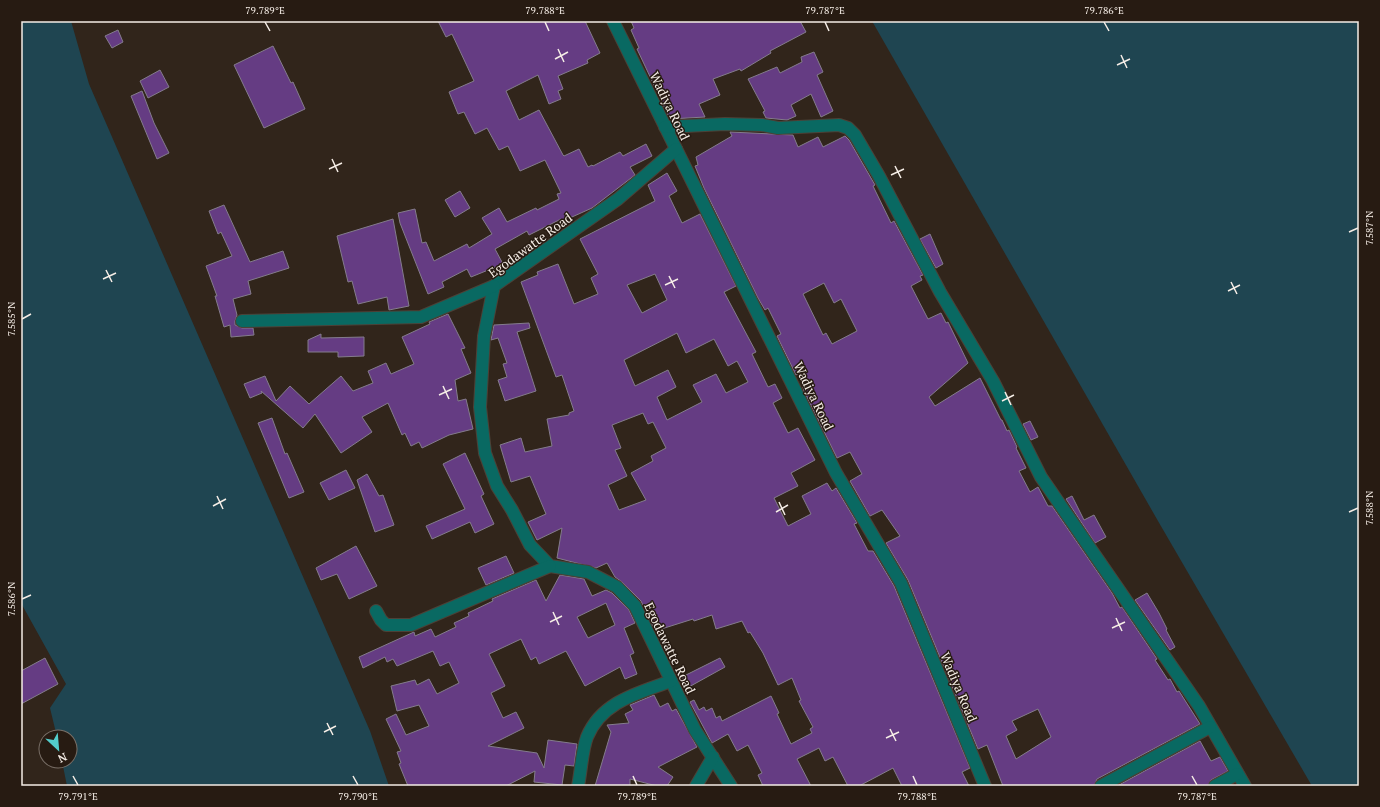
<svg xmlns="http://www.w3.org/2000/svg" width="1380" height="807" font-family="'PT Serif',serif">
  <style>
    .water { fill: #1f4551 }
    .building { fill: #653c83; stroke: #847c8c; fill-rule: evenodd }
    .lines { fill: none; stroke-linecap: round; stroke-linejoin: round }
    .minor-casing { stroke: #4c4137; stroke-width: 14 }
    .minor { stroke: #096962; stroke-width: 12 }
    .ticks { fill: none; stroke: #f5ede6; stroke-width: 1.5 }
    .labels { text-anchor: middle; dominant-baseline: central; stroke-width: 3; stroke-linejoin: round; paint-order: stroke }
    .street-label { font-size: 13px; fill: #f5ede6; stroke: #271b12 }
    .neatline { fill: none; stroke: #f5ede6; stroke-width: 1.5 }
    .ticks-label { font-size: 10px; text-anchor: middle; fill: #f5ede6 }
  </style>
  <rect width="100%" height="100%" fill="#31251b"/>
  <g class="water">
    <polygon points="21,21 71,21 89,84 370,731 389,786 67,786 62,761 70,761 70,737 57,737 50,708 66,684 21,603"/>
    <polygon points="872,21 1359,21 1359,786 1312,786 1158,521"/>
  </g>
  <g class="building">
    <polygon points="438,21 585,21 600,53 587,60 588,63 558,76 563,89 558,91 561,99 549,104 538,75 506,91 519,120 539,110 563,155 564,156 579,149 588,167 592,165 593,166 620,152 623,156 646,144 652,156 630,167 635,175 592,208 563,221 561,219 529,235 527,231 495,249 503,264 471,277 467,269 442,282 444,287 428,294 400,223 398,213 415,209 422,243 426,242 434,261 467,244 469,248 492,234 482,218 499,208 507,222 536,208 537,210 559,199 557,194 561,193 545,160 520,171 508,146 499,150 487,128 475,134 464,112 458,114 449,92 474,81 452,34 446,37"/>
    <polygon points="631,21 800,21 806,32 770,51 771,53 741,71 740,69 713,79 720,95 699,104 705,117 670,119 637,49 639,48 631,30 634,28"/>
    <polygon points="118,30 123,42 112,48 105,36"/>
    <polygon points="273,46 291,83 293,82 305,109 264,128 234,65"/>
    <polygon points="814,52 823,72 817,75 833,111 821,117 811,94 791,105 796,116 787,120 766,118 763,112 765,111 748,79 777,67 780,73 802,62 801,57"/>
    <polygon points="160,70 169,87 148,98 140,81"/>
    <polygon points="142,91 154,123 169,153 157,159 131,96"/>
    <path d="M730,132L793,135L798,147L818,137L823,147L845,136L849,140L875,185L873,186L891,223L894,221L923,275L920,276L922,280L911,286L928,319L941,313L946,323L948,322L968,363L929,397L935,406L980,378L1001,420H1002L1007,431L1009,430L1017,447L1016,448L1026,468L1019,471L1030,492L1038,487L1048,506H1052L1112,593L1120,608L1122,607L1157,659L1155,660L1168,680L1170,679L1177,692L1179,691L1200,724L1097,779L1094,786H1003L987,745L978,749L908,580L886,543L900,536L882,510L870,516L850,481L862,474L850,452L837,458L804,391L799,373L796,375L777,336L781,334L768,308L765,310L758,298L704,188L695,166L698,165L696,157L732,136ZM824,283L834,303L841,299L857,331L832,344L826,333L823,335L803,294ZM1038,709L1051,737L1016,759L1006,736L1017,730L1012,721Z"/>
    <path d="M667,173L677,191L669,196L682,223L700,214L736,286L724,292L756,352L752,354L768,387L775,384L782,398L773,403L788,433L798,428L815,460L791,473L798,486L774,498L788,526L811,514L802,496L827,483L832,491L836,488L857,523L854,524L868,551H873L894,586L970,768L962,772L969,786H902L893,768L859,786H848L833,757L825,761L819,748L797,759L811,786H763L758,775L762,773L748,745L737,751L728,734L712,743L690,702L694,700L699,710L704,707L706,711L712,708L716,718L720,716L722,721L771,696L779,713L777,714L791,744L812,733L810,729L813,727L799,701L801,700L792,678L778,685L763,653L750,632L748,633L742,621L716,629L712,615L694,621L693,619L655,631L641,601L622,582L615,577L607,563L596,568L557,558L562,528L537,540L528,522L546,514L530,476L511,482L500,445L521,438L525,452L552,446L547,419L569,415V413L574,411L562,375L556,377L521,282L538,275L537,272L558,264L574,304L598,294L591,278L598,274L580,239L655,201L648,185ZM655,274L667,300L642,313L627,285ZM677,333L686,353L714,339L728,366L737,361L748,382L726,393L716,374L693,385L702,402L667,420L657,397L676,387L668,370L635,386L624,360ZM643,413L648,424L653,422L666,448L651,456L653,461L631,473L646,500L619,510L608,485L627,476L615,450L621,448L612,425Z"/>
    <polygon points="460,191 470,208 455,217 445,200"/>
    <polygon points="224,205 250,262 283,251 289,268 248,281 251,294 233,299 237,315 235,321 235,325 242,328 253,328 254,335 231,337 230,325 224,327 215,296 217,296 206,266 232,256 221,232 218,234 209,211"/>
    <polygon points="393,219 409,306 389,310 387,297 358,304 352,281 348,282 337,236"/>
    <polygon points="930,234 943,264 936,268 920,239"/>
    <polygon points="448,314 465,348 461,349 471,373 455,380 458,401 466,399 473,429 449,435 422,448 419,442 411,446 405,433 402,435 388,403 362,417 372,432 341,453 315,414 303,428 261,391 262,393 250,398 244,384 265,376 276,401 290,386 309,404 341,376 353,391 373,383 368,371 386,363 391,374 414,364 402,337 430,324 429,322"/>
    <polygon points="529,323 530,328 517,332 536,391 505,401 498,380 507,377 503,364 507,363 498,338 491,340 494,325"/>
    <polygon points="321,334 321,338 364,337 364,356 338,357 338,352 308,352 308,340"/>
    <polygon points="272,418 285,454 287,453 304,492 289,498 258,423"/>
    <polygon points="1030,421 1038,437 1031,440 1023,424"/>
    <polygon points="465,453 484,494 481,496 494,524 475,533 470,522 432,539 426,526 465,509 443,464"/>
    <polygon points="346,470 355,488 329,500 320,483"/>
    <polygon points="367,474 379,496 383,495 394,525 375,532 357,480"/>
    <polygon points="1072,496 1084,520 1094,515 1106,537 1095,543 1066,499"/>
    <polygon points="356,546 377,586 349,599 337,574 321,580 316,568"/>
    <polygon points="506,556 514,573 486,585 478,568"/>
    <path d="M560,575L584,579L592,596L606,590L612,593L629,610L635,623L624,628L634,653L630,655L637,674L625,679L620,667L585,686L566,651L539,664L536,657L531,660L521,639L489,654L505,686L491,693L503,718L516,712L524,728L488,746L537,753L544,768L548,740L577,744L574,766L565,765L562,785L534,782L535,771L506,786H408L399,764L401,763L397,752L401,751L386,719L396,714L406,735L429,726L419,705L397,711L391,686L415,680L417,685L429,679L437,694L459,683L449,662L440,666L433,651L397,666L393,659L387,662L385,657L363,668L359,657L414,632L415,636L431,629L435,637L456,627L454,623L469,616L468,613L493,601L492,599L536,580L546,601ZM606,603L615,625L588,638L577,617Z"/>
    <polygon points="1147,593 1159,613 1167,629 1166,630 1175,647 1170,650 1135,600"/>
    <polygon points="45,658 58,684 21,704 21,671"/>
    <polygon points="720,658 725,667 687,688 682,677"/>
    <polygon points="654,695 660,707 668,703 672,711 676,709 697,747 658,767 673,777 667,786 657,786 630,779 630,786 595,786 611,732 607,725 629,723 625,714 633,710 630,705"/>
    <polygon points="1200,741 1211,761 1220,757 1228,771 1211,780 1208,786 1117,786"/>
  </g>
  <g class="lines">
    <g class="minor-casing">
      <g id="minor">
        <polyline points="613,21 836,473 901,583 985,786"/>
        <polyline points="665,127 725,124 762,125 778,128 839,125 848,128 855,135 879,176 940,292 993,381 1041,477 1199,706 1245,786"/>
        <polyline points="676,149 618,199 494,286 484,336 480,407 485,453 497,486 512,510 530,545 550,566 588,572 617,587 635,606 695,730 731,786"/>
        <polyline points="242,321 421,317 494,286"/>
        <polyline points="376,611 381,620 386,625 411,625 550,566"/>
        <path d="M578,786C581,772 582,750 587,737C602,701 639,693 671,681"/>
        <polyline points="696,786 713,757"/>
        <polyline points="1101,786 1210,727"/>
        <polyline points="1215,786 1237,774"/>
      </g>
    </g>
    <use href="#minor" class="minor"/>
  </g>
  <path class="ticks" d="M265,22L270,31M545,22L549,31M825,22L829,31M1104,22L1109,31M558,49L564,62M1121,55L1127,68M555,59L568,52M1117,65L1130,59M332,159L338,172M895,166L901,178M329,169L342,163M891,175L904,169M1349,232L1358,228M106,270L112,282M669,276L675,288M103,279L116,273M1231,282L1237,294M665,285L678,279M1228,291L1240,285M22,319L31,314M443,386L449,399M1005,392L1011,405M439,395L452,389M1002,401L1014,395M217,496L223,509M779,502L785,515M213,506L226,499M776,512L788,505M1349,512L1358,508M22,599L31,595M553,612L559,625M1116,618L1122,631M550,622L562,616M1112,628L1125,622M327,723L333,735M890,729L896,741M324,732L336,726M886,738L899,732M73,776L78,785M353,776L358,785M633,776L637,785M913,776L917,785M1192,776L1197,785"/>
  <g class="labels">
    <g class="street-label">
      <text transform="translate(670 106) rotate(64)">Wadiya Road</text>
      <text transform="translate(530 245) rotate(-36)">Egodawatte Road</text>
      <text transform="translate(814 396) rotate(64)">Wadiya Road</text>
      <text transform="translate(670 648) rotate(64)">Egodawatte Road</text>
      <text transform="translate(959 687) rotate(67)">Wadiya Road</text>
    </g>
  </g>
  <rect width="1380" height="807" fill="none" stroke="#271b12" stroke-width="44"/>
  <g transform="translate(58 749) rotate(154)"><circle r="19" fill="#271b12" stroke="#796f67"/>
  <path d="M0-3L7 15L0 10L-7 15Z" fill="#53cdcb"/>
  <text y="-6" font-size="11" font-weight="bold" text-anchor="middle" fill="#f5ede6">N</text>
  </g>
  <rect x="22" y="22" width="1336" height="763" class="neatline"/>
  <g class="ticks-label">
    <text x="265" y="14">79.789°E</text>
    <text x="545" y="14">79.788°E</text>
    <text x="825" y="14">79.787°E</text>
    <text x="1104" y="14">79.786°E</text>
    <text transform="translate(1369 228) rotate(-90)" y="4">7.587°N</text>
    <text transform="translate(11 319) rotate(-90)" y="4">7.585°N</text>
    <text transform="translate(1369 508) rotate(-90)" y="4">7.588°N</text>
    <text transform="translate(11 599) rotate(-90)" y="4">7.586°N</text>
    <text x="78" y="800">79.791°E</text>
    <text x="358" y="800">79.790°E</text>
    <text x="637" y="800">79.789°E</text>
    <text x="917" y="800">79.788°E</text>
    <text x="1197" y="800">79.787°E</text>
  </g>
</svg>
